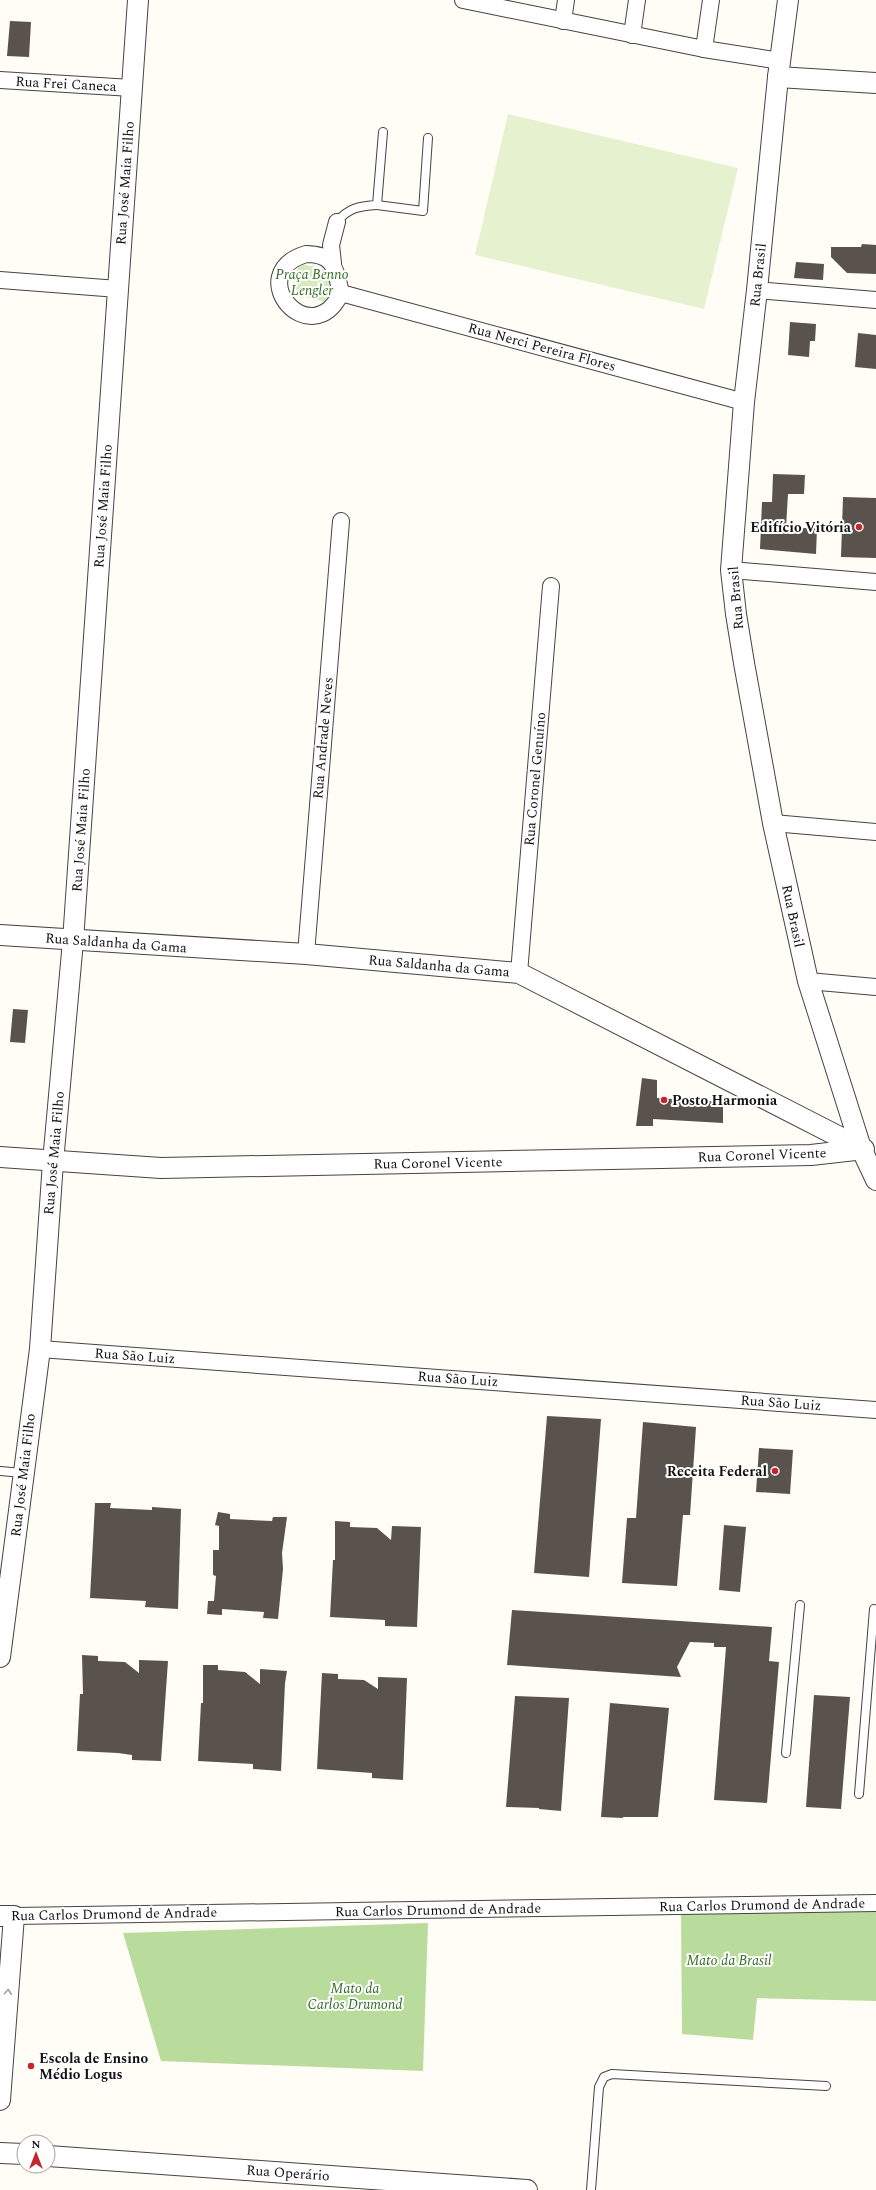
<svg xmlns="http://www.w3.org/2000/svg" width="876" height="2190" font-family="Spectral,serif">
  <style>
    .green { fill: #d5ebbd }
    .forest { fill: #b9dc9c }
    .pitch { fill: #e6f2cf }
    .building { fill: #5a524d }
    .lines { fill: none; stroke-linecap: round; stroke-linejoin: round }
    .service-casing { stroke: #444; stroke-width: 10 }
    .minor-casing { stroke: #444; stroke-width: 18 }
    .tertiary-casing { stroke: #444; stroke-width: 22 }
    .service { stroke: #fff; stroke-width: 8 }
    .minor { stroke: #fff; stroke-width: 16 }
    .tertiary { stroke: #fff; stroke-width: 20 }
    .oneway { stroke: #a0a0a0 }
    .poi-dot { fill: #c4262e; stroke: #fff; stroke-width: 1.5 }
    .labels { text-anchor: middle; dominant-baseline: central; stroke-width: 4; stroke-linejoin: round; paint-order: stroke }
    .street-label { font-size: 14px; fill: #111; stroke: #fff }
    .park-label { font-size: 14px; font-style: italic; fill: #2f6b1f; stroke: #fff }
    .poi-label { font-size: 14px; font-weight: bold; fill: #111; stroke: #fff; text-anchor: end }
  </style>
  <rect width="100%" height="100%" fill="#fffdf5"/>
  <polygon class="green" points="299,263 333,272 325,302 291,293"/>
  <g class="forest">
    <polygon points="876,1912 876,2001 757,1998 753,2040 682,2034 681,1913"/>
    <polygon points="428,1923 423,2071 161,2061 123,1933"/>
  </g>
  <polygon class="pitch" points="508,114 738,168 704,309 475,255"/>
  <g class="building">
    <polygon points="10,21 31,22 29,57 7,56"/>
    <polygon points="862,244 876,245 876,274 847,273 831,257 831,247 861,247"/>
    <polygon points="796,262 824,264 823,280 794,278"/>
    <polygon points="790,322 816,324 815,341 810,341 809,357 788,355"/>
    <polygon points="858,333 876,335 876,369 855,367"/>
    <polygon points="773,474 805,475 804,494 788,494 786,528 817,528 816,554 760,549 762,502 772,502"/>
    <polygon points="843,497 876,498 876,558 841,557"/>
    <polygon points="13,1009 28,1010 25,1043 10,1042"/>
    <polygon points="642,1078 657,1080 657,1098 723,1102 723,1123 653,1119 653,1126 636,1126"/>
    <polygon points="547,1416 601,1419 589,1577 534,1573"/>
    <polygon points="643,1422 696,1427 690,1515 683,1515 677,1586 622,1583 627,1518 636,1518"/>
    <polygon points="759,1448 793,1450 790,1494 756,1492"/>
    <polygon points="95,1503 111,1503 110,1508 152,1510 152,1507 181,1509 178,1609 145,1607 146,1601 90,1598"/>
    <polygon points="218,1512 230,1514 230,1519 272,1521 273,1517 287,1517 282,1553 283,1569 278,1619 263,1618 264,1612 222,1609 222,1615 207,1614 208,1601 214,1601 216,1576 213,1575 213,1550 219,1550 219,1526 215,1525"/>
    <polygon points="335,1521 350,1522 350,1527 377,1528 391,1540 392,1526 421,1527 417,1627 385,1626 385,1620 330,1617 333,1560 335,1560"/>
    <polygon points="724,1525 746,1527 740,1592 719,1590"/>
    <polygon points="512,1610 772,1627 769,1661 779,1662 767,1803 714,1800 726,1647 714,1647 714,1643 690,1642 677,1667 681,1677 507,1665"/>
    <polygon points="82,1655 98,1656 98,1661 125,1662 139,1673 139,1660 168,1661 161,1761 132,1760 132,1755 118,1753 77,1751 80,1694 83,1694"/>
    <polygon points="203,1665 218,1665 218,1670 245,1672 260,1684 260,1669 287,1671 285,1683 281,1771 253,1769 253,1764 198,1761 201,1703 203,1703"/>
    <polygon points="322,1673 338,1674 338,1679 364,1680 378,1689 378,1677 407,1678 403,1780 372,1778 372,1773 317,1769"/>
    <polygon points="814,1695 850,1697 841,1809 806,1807"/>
    <polygon points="515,1696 569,1698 561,1811 539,1809 539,1808 506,1807"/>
    <polygon points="610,1703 669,1708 658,1817 623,1817 623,1818 601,1817"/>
  </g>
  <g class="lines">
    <g class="service-casing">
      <g id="service">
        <polyline points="377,205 423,211 428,138"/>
        <path d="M337,222C348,208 359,206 377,205L383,132"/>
        <polyline points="0,1471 23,1473"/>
        <polyline points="786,1753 800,1605"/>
        <polyline points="859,1794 874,1609"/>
        <polyline points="591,2190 599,2087 604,2077 612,2074 826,2086"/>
      </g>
    </g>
    <g class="minor-casing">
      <g id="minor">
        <polyline points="463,0 704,49 780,61"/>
        <polyline points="563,21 566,0"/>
        <polyline points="632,35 637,0"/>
        <polyline points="704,49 711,0"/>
        <polyline points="0,80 132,88"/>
        <path d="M306,254C335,254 335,269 341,293C311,355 241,274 306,254Z"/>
        <polyline points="333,263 331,245 337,222"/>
        <polyline points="0,280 118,289"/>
        <polyline points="757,290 876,300"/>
        <polyline points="341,293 744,402"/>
        <polyline points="731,570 876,582"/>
        <polyline points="773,823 876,832"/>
        <polyline points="306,954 341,521"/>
        <polyline points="519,973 551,586"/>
        <polyline points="808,981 876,987"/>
        <polyline points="40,1349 876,1410"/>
        <polyline points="14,1916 876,1903"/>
      </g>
    </g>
    <g class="tertiary-casing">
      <g id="tertiary">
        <polyline points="788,0 778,77 757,290 744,402 731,570 736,614 744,663 773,823 808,981 861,1148 876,1180"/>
        <polyline points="778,77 876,83"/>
        <polyline points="0,935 306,954 519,973 861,1148"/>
        <polyline points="0,1157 161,1168 811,1155 864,1149"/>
        <polyline points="0,1657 40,1349 53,1162 73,941 138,0"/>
        <polyline points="0,1916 14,1916 0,2100"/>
        <polyline points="0,2153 24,2154"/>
        <polyline points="48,2156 527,2190"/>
      </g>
    </g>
    <use href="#service" class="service"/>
    <use href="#minor" class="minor"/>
    <use href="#tertiary" class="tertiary"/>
  </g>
  <defs><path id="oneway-chevron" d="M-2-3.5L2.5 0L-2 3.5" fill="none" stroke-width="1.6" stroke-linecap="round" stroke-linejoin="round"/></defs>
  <use class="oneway" href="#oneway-chevron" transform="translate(8 1992) rotate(-86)"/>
  <g class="poi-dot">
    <circle cx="859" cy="527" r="4"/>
    <circle cx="664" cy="1100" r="4"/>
    <circle cx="775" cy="1471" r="4"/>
    <circle cx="31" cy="2066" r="4"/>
  </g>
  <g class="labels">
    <g class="street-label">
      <text transform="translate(66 84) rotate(3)">Rua Frei Caneca</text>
      <text transform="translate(125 183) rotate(-86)">Rua José Maia Filho</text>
      <text transform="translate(758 275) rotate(-84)">Rua Brasil</text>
      <text transform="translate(542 347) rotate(15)">Rua Nerci Pereira Flores</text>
      <text transform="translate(103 506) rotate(-86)">Rua José Maia Filho</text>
      <text transform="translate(736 598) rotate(-95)">Rua Brasil</text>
      <text transform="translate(323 738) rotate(-85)">Rua Andrade Neves</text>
      <text transform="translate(535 779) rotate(-85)">Rua Coronel Genuíno</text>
      <text transform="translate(81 830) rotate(-86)">Rua José Maia Filho</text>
      <text transform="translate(793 916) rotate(78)">Rua Brasil</text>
      <text transform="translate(116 943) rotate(4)">Rua Saldanha da Gama</text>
      <text transform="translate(439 966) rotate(5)">Rua Saldanha da Gama</text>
      <text transform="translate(54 1153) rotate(-85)">Rua José Maia Filho</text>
      <text transform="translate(762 1155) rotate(-2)">Rua Coronel Vicente</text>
      <text transform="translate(438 1163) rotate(-1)">Rua Coronel Vicente</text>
      <text transform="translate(135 1356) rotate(4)">Rua São Luiz</text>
      <text transform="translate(458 1379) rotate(4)">Rua São Luiz</text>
      <text transform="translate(781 1403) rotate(4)">Rua São Luiz</text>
      <text transform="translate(23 1475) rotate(-83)">Rua José Maia Filho</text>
      <text transform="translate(762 1905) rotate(-1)">Rua Carlos Drumond de Andrade</text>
      <text transform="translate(438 1910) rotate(-1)">Rua Carlos Drumond de Andrade</text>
      <text transform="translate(114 1914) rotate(-1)">Rua Carlos Drumond de Andrade</text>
      <text transform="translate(288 2173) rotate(4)">Rua Operário</text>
    </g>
    <g class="park-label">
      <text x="312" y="274">Praça Benno<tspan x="312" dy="16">Lengler</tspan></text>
      <text x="729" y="1960">Mato da Brasil</text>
      <text x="355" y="1988">Mato da<tspan x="355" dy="16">Carlos Drumond</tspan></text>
    </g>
    <g class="poi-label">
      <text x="851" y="527">Edifício Vitória</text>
      <text x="672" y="1100" text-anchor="start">Posto Harmonia</text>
      <text x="767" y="1471">Receita Federal</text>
      <text x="39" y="2058" text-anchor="start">Escola de Ensino<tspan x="39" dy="16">Médio Logus</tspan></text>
    </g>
  </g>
  <g transform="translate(36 2154)"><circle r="19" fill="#ffffff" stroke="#a0a0a0"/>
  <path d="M0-3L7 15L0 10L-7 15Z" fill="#c4262e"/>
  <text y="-6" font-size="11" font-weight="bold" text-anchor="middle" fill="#111111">N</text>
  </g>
</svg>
